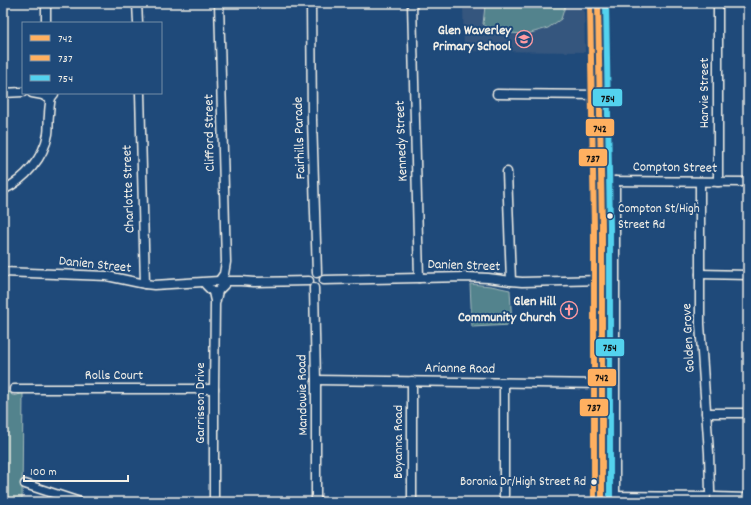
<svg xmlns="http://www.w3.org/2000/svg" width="751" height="505" font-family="Dekko,sans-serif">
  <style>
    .built { fill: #35567e }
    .green { fill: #53838d; stroke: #a4baba }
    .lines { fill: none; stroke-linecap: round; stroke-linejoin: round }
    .minor-casing { stroke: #f4f1e8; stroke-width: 11 }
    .primary-casing { stroke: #f4f1e8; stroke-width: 15 }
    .minor { stroke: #1f4a7a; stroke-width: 8 }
    .primary { stroke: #1f4a7a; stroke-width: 12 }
    .bus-1-casing { stroke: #1f4a7a; stroke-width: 9 }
    .bus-2-casing { stroke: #1f4a7a; stroke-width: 9 }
    .bus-3-casing { stroke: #1f4a7a; stroke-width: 9 }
    .bus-1 { stroke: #ffb060; stroke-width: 6 }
    .bus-2 { stroke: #ffb060; stroke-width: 6 }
    .bus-3 { stroke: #53d2ee; stroke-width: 6 }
    .bus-dot { fill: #f4f1e8; stroke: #1f4a7a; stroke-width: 1.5 }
    .labels { text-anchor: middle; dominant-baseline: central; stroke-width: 4; stroke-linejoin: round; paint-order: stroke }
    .bus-label { font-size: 13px; fill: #f4f1e8; stroke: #1f4a7a; text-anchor: start }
    .poi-label { font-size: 14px; font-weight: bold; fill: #f4f1e8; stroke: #1f4a7a; text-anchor: end }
    .street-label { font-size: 14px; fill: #f4f1e8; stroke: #1f4a7a }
    .line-badge { stroke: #1f4a7a; stroke-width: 1.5 }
    .pale-badge-label { font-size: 11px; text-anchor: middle; font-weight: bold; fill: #111 }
  </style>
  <rect width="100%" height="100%" fill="#1f4a7a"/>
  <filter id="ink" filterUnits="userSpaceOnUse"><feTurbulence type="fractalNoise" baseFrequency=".025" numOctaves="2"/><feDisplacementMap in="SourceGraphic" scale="8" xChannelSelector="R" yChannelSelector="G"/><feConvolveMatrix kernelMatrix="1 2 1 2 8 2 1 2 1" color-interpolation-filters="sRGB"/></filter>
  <g filter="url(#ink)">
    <polygon class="built" points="463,3 584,3 585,52 464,51"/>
    <g class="green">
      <polygon points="484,3 566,3 561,19 548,28 527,34 507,33 492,31 483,24 485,6"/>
      <polygon points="470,284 491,286 510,290 512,325 472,327"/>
      <path d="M3,392H9C13,398 17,395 23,393L22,502H3Z"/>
    </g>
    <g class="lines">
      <g class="minor-casing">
        <g id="minor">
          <polyline points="46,3 46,23"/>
          <polyline points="137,3 138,23"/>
          <polyline points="311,3 312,120 317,273"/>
          <polyline points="412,3 419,278"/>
          <polyline points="718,3 718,182"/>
          <polyline points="3,93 23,92"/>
          <polyline points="32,93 43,95"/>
          <path d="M42,93C45,98 50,100 54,94"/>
          <polyline points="140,93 145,284"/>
          <polyline points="497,94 599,95"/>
          <polyline points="507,172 511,281"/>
          <polyline points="602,181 748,182"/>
          <polyline points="700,182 700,324 709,453 710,492"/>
          <path d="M3,190C24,180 44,158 48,134C49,128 48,122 49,115C49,109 50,103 51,97"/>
          <polyline points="3,272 107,276 145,284 154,285 219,281 241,281 254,282 309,281"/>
          <polyline points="700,274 748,275"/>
          <polyline points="324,280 466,277 488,278 511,281 522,282 603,280"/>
          <polyline points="219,281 224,274 226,262 219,3"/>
          <polyline points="206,285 213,292 215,301"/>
          <polyline points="314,288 316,380 316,502"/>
          <polyline points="316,380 602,384"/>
          <polyline points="14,389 214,389"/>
          <polyline points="706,413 748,413"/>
          <polyline points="25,484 80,502"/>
          <polyline points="610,496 706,497"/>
          <polyline points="715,497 748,498"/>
          <polyline points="214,502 214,389 215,304 218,291 224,285"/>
          <polyline points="412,502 412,381"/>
          <polyline points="504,502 504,383"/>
          <polyline points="615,502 615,181"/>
        </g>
      </g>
      <g class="primary-casing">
        <polyline id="primary" points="598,3 599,95 602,227 602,502"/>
      </g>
      <use href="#minor" class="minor"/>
      <use href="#primary" class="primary"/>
      <g class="bus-1-casing">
        <polyline id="bus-1" points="598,3 602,227 602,502"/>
      </g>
      <g class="bus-2-casing">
        <polyline id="bus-2" points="590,3 594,227 594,502"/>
      </g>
      <g class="bus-3-casing">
        <polyline id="bus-3" points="606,3 610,227 610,502"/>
      </g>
      <use href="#bus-1" class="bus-1"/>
      <use href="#bus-2" class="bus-2"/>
      <use href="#bus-3" class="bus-3"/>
    </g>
  </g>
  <defs>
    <g id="school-ring" transform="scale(0.9)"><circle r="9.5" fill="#1f4a7a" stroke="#ff9aa2" stroke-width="1.5"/><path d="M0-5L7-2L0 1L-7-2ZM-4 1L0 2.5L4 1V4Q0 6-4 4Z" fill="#ff9aa2"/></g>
    <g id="church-ring" transform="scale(0.9)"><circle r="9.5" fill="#1f4a7a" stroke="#ff9aa2" stroke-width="1.5"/><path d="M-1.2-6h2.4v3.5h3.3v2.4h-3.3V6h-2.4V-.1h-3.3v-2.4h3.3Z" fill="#ff9aa2"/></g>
  </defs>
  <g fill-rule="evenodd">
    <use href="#school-ring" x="524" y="39"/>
    <use href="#church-ring" x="569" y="310"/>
  </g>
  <g class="bus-dot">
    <circle cx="610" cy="216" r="3.5"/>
    <circle cx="594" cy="482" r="3.5"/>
  </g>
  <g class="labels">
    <g class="bus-label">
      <text x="618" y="209">Compton St/High<tspan x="618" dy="16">Street Rd</tspan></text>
      <text x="586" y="482" text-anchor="end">Boronia Dr/High Street Rd</text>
    </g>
    <g class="poi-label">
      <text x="511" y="31">Glen Waverley<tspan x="511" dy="16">Primary School</tspan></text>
      <text x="556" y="302">Glen Hill<tspan x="556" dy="16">Community Church</tspan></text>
    </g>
    <g class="street-label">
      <text transform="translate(705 93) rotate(-90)">Harvie Street</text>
      <text transform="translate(210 133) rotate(-91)">Clifford Street</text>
      <text transform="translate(300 138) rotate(-92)">Fairhills Parade</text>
      <text transform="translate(402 141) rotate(-92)">Kennedy Street</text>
      <text transform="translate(675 168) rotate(1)">Compton Street</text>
      <text transform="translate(129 189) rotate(-92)">Charlotte Street</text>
      <text transform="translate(95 265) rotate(6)">Danien Street</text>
      <text transform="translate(464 266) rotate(2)">Danien Street</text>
      <text transform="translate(689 338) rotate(-93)">Golden Grove</text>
      <text transform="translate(460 369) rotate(1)">Arianne Road</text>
      <text x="114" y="376">Rolls Court</text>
      <text transform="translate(303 395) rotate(-91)">Mandowie Road</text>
      <text transform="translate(201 403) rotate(-90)">Garrisson Drive</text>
      <text transform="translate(399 442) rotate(-90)">Boyanna Road</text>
    </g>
  </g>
  <g class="line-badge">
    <rect x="592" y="88" width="31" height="19" rx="4" fill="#53d2ee"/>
    <rect x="585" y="118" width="30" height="19" rx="4" fill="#ffb060"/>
    <rect x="578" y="148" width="30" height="19" rx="4" fill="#ffb060"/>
    <rect x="595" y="338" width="30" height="19" rx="4" fill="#53d2ee"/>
    <rect x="587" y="368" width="30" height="19" rx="4" fill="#ffb060"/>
    <rect x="579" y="398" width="30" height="19" rx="4" fill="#ffb060"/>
  </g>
  <g class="pale-badge-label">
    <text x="608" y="102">754</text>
    <text x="600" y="132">742</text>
    <text x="593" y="162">737</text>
    <text x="610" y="351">754</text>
    <text x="602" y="381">742</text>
    <text x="594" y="411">737</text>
  </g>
  <rect width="751" height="505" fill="none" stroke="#1f4a7a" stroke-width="16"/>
  <rect x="8" y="8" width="735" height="489" fill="none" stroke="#f4f1e8" stroke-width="1.5" filter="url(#ink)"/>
  <rect x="22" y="22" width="140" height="72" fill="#1f4a7a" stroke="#748da6"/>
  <rect x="30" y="35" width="20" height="6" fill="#ffb060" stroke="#748da6"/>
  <text x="58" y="42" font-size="12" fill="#f4f1e8">742</text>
  <rect x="30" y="55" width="20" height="6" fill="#ffb060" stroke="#748da6"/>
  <text x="58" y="62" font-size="12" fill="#f4f1e8">737</text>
  <rect x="30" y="75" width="20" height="6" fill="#53d2ee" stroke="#748da6"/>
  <text x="58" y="82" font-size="12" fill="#f4f1e8">754</text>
  <path d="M24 475v6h104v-6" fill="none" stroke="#f4f1e8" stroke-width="2"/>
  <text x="30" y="475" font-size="12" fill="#f4f1e8" stroke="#1f4a7a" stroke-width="3" paint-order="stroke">100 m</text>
</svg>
